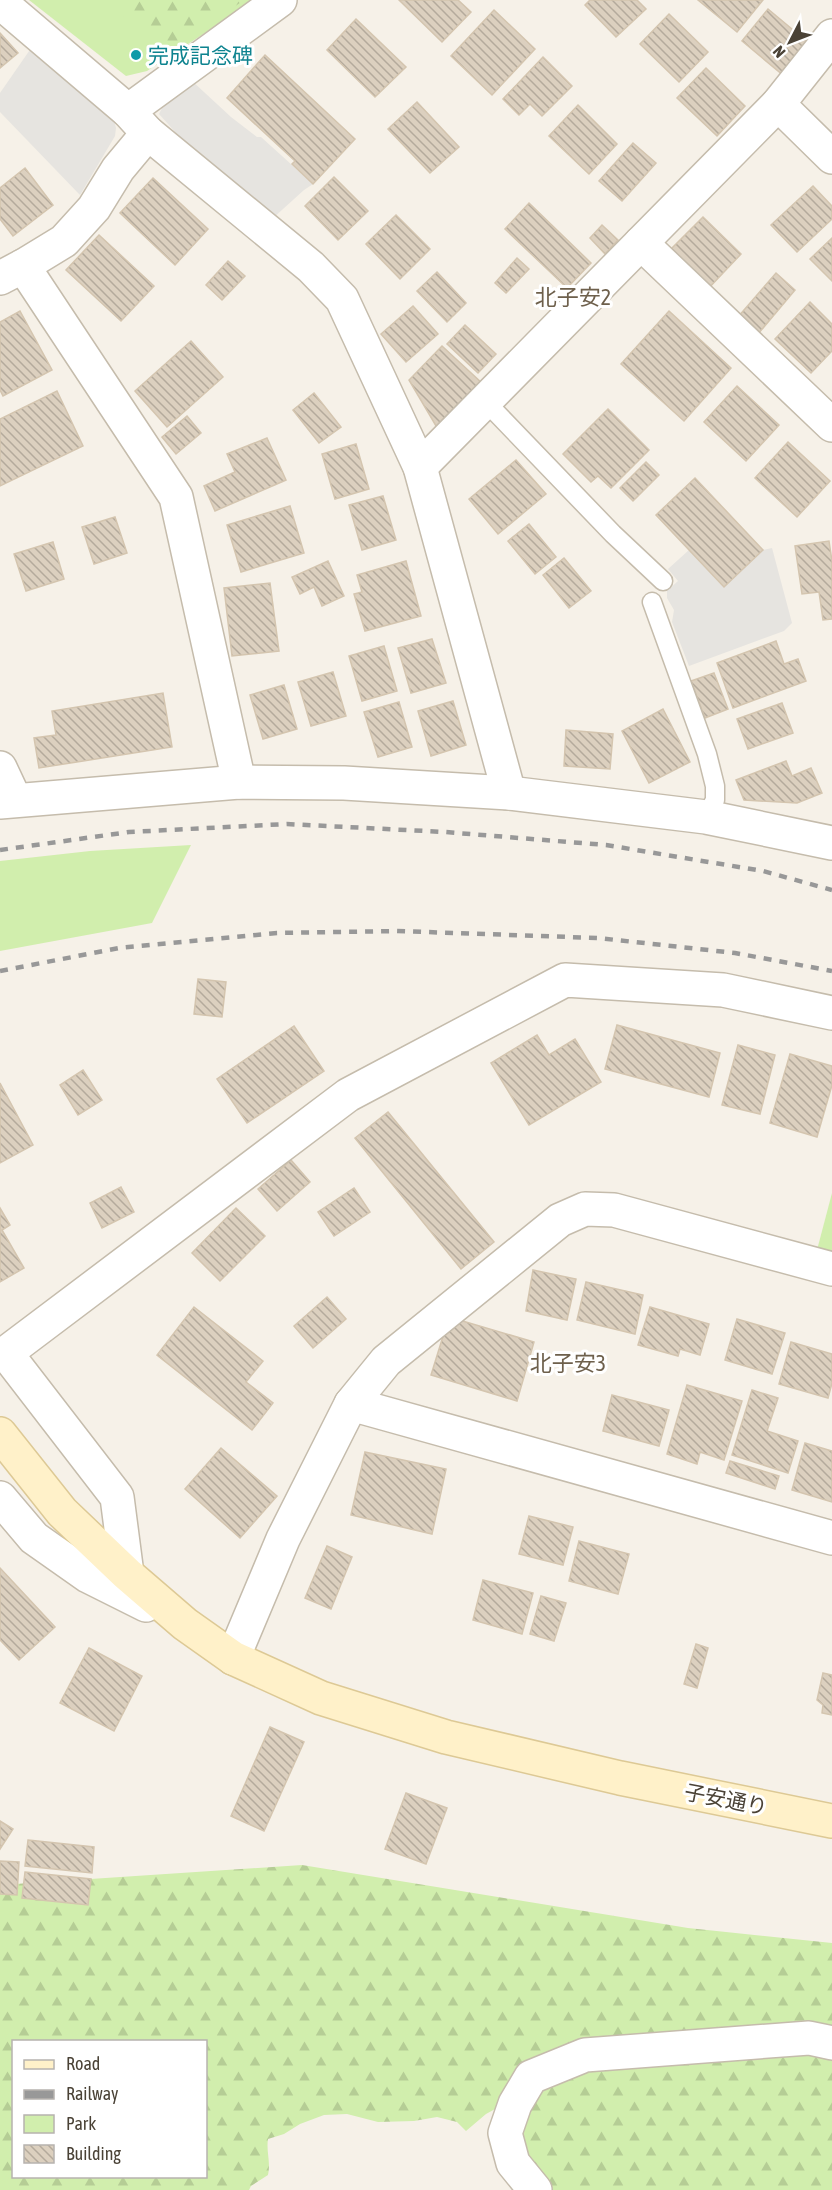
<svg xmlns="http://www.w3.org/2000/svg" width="832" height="2190" font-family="'Asap Condensed','Noto Sans JP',sans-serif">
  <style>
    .green { fill: #d1eead }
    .forest { fill: url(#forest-firs); fill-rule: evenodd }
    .parking { fill: #e6e4e0 }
    .building { fill: url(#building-back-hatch); stroke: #d4c5af; stroke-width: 1.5 }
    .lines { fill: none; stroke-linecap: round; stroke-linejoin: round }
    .lane-casing { stroke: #c5bcac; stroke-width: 21 }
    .street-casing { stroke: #c5bcac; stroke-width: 36 }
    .secondary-casing { stroke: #ddc995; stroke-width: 36 }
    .lane { stroke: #fff; stroke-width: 18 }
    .street { stroke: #fff; stroke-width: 33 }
    .secondary { stroke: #fff1c9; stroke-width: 33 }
    .rail { stroke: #989898; stroke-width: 4.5; stroke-dasharray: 8 8; stroke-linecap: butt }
    .culture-dot { fill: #0f9aa8; stroke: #fff; stroke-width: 2 }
    .labels { text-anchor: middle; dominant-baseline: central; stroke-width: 6; stroke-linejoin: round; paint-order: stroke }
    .culture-label { font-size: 21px; fill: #0d838f; stroke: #fff; text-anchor: start }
    .street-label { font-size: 21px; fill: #4a4236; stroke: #fff }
    .neighbourhood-label { font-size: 22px; fill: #6e604c; stroke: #fff }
  </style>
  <defs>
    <pattern id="forest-firs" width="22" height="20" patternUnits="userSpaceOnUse" patternTransform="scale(1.5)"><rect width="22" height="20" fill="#d1eead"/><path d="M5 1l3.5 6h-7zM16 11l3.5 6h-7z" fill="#b5cd95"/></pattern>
    <pattern id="building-back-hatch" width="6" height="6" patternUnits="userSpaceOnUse" patternTransform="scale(1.5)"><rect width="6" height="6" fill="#dcd0bf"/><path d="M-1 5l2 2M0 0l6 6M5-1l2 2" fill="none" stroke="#b4aa9c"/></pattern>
  </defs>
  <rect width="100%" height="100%" fill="#f6f1e8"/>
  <g class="green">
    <polygon points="29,0 255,0 147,71 126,76"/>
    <polygon points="191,845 152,923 0,951 0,861 90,851"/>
    <polygon points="832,1193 832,1263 817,1250"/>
  </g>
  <g class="forest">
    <polygon points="121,0 244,0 190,38 162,46 118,12"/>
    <path d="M302,1865L688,1928L832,1943V2190H524L497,2108L486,2114L466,2131L457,2122L437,2117L414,2121L378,2122L347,2114L324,2115L300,2124L284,2134L268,2139C266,2152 271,2162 268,2175L251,2186L249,2190H0V1885ZM14,2042H206V2176H14Z"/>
  </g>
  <g class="parking">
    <polygon points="34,44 113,117 116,128 115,136 80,195 0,112 0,93"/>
    <polygon points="191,80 231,117 257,137 261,137 313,184 304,190 272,219 187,145 159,114 165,102"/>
    <polygon points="772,548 792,623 784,631 689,666 672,622 674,610 667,598 667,591 678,581 668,569 689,550 724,587 763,550"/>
  </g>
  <g class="building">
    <polygon points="399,0 458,0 471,12 442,42"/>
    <polygon points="590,0 637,0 646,9 616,37 585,5"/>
    <polygon points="698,0 763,0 737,32"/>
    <polygon points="768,9 810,44 784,76 742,41"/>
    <polygon points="494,10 535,49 492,95 451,56"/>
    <polygon points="669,14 708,52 679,82 640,44"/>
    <polygon points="356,19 406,67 375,97 327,50"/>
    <polygon points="0,33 18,53 0,68"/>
    <polygon points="265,55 355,139 313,184 292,164 295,161 227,98"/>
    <polygon points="543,57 572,86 542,116 530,104 519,115 503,99"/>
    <polygon points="706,68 745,106 717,136 677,98"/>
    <polygon points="417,102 459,147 430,173 388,129"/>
    <polygon points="578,105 617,144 589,174 549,136"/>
    <polygon points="633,143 656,163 622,201 599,181"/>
    <polygon points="25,168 53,205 13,236 0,219 0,188"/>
    <polygon points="334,177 368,211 338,240 305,206"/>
    <polygon points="153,178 208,229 175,265 120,213"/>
    <polygon points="813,186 832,206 832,219 797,252 771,225"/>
    <polygon points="529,203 591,263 567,288 505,229"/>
    <polygon points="396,215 430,249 400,279 366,244"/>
    <polygon points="703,217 741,254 707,290 668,252"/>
    <polygon points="602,225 618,240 605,254 590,238"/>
    <polygon points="99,235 154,286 121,321 66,270"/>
    <polygon points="832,238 832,281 810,259"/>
    <polygon points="517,258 529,269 506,293 495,283"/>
    <polygon points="228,261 245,276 222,300 206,285"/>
    <polygon points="437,272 466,303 447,322 417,291"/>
    <polygon points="776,273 795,290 758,334 738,317"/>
    <polygon points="810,302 832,324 832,351 811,373 775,339"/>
    <polygon points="413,306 438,334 406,362 381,334"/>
    <polygon points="20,311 52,370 3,396 0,390 0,322"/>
    <polygon points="669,311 731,368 684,421 621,364"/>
    <polygon points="465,325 496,354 478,373 447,344"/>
    <polygon points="191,341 223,377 167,427 135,391"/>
    <polygon points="442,346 483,384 439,431 409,380"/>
    <polygon points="737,386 779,425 746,461 704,422"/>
    <polygon points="57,391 83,446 0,486 0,419"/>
    <polygon points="314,393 341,427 319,443 293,410"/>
    <polygon points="608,409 649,450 611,488 598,476 591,482 563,454"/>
    <polygon points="187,416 201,433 176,454 162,437"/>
    <polygon points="267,438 286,480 215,511 204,486 235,472 227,454"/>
    <polygon points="788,442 830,481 797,517 755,478"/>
    <polygon points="356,444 369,489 335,499 322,454"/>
    <polygon points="516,460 546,494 498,534 469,499"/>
    <polygon points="646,462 659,475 633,501 620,488"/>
    <polygon points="695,478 763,550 724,587 656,515"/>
    <polygon points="383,496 396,540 362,550 349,505"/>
    <polygon points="290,506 304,553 241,572 227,525"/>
    <polygon points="115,517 127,553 94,564 82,527"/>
    <polygon points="529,524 556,557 535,574 508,541"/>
    <polygon points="829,541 832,561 832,619 823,620 819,592 802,594 795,546"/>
    <polygon points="53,542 64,579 26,591 14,554"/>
    <polygon points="564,558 591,591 569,608 543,575"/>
    <polygon points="328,561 344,596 322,606 314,587 300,594 292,577"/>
    <polygon points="406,561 421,616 365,631 354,594 362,592 357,575"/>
    <polygon points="270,583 279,651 232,656 224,588"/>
    <polygon points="432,639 446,683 411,693 398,648"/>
    <polygon points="776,641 784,664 798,659 806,681 733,708 717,663"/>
    <polygon points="384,646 397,691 362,701 349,656"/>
    <polygon points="333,672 346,716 311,726 298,682"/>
    <polygon points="714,673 728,709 705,718 691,681"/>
    <polygon points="284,685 297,729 263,739 250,695"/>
    <polygon points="163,693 172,747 39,768 34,738 56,735 52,711"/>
    <polygon points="453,701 466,745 431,756 418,711"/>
    <polygon points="399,702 412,747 378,757 364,712"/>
    <polygon points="782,703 793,733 748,749 737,719"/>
    <polygon points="663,709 690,762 649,783 622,731"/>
    <polygon points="566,730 613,734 610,769 564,766"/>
    <polygon points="786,761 792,776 811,768 822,793 797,803 744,800 736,780"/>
    <polygon points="198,979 226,982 222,1017 194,1014"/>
    <polygon points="617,1025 720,1053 709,1097 605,1069"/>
    <polygon points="294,1026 324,1071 247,1123 217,1079"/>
    <polygon points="537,1035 549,1055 575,1039 601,1082 529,1125 491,1063"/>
    <polygon points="738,1045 775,1055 760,1114 722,1105"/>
    <polygon points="790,1054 832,1066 832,1085 817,1137 770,1123"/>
    <polygon points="83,1070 102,1100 78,1115 60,1085"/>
    <polygon points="0,1083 33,1145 0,1163"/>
    <polygon points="388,1112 494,1242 461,1269 355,1138"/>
    <polygon points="291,1160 310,1182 277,1211 258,1189"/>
    <polygon points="121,1187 134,1212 102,1228 90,1203"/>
    <polygon points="354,1188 370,1212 334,1236 318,1212"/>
    <polygon points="0,1208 10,1225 2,1230 24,1268 0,1282"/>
    <polygon points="236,1208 265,1236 220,1281 192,1253"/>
    <polygon points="533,1270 576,1279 567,1320 526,1311"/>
    <polygon points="586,1282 643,1295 635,1334 577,1320"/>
    <polygon points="327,1297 346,1319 313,1348 294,1326"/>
    <polygon points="194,1307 263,1361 246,1382 273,1403 252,1430 157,1355"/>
    <polygon points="650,1307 709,1324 700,1355 680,1349 678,1356 638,1345"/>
    <polygon points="449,1317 534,1342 517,1401 431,1375"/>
    <polygon points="737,1319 785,1333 772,1374 725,1360"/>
    <polygon points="791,1342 832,1354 832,1383 828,1398 779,1384"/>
    <polygon points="687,1385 742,1401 724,1460 700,1452 697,1464 667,1454"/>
    <polygon points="752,1390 778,1398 767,1431 798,1441 788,1473 732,1455"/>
    <polygon points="612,1395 669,1410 659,1446 603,1431"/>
    <polygon points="805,1443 832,1451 832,1502 792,1490"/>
    <polygon points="221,1448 277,1496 240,1538 185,1489"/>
    <polygon points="365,1452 446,1469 432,1534 351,1515"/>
    <polygon points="730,1461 779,1476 775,1489 726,1473"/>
    <polygon points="529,1516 573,1527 563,1565 519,1554"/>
    <polygon points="579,1541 629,1554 618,1594 569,1581"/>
    <polygon points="327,1546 352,1557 331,1609 305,1598"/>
    <polygon points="0,1568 55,1627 19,1660 0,1640"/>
    <polygon points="483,1580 533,1593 522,1634 473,1620"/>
    <polygon points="541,1596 566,1603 554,1641 530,1634"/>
    <polygon points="696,1644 708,1648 697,1688 684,1684"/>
    <polygon points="89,1648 142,1676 114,1731 60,1703"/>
    <polygon points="823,1673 832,1675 832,1715 822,1713 823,1705 817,1700"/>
    <polygon points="270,1727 304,1742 264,1831 231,1816"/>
    <polygon points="406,1793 447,1808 426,1864 385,1849"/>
    <polygon points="0,1821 13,1829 0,1849"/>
    <polygon points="28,1840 94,1847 92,1873 25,1866"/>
    <polygon points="0,1861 19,1862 17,1895 0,1894"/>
    <polygon points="25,1872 91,1879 88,1905 22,1898"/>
  </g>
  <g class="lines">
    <g class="lane-casing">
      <g id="lane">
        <polyline points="485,401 613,534 663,581"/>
        <polyline points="652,602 707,754 715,786 715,800 706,817"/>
      </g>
    </g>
    <g class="street-casing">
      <g id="street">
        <polyline points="0,2 128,111 148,133 311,267 342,299 420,467 509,793"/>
        <polyline points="778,104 832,157"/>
        <polyline points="128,111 280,0"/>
        <polyline points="641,243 832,425"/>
        <polyline points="23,266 176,497 239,782"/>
        <polyline points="0,278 23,266 64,241 94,208 118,169 148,133"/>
        <polyline points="420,467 778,104 832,36"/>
        <polyline points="0,768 15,800"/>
        <polyline points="0,802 239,782 344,783 509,793 706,817 832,843"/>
        <polyline points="351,1404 832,1538"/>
        <polyline points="0,1498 34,1538 88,1576 146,1605"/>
        <polyline points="127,1574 117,1497 6,1353 348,1095 565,980 723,990 832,1013"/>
        <polyline points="233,1658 283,1539 351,1404 386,1361 560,1220 585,1209 614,1210 832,1269"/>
        <polyline points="535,2190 513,2163 505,2133 515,2104 531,2077 585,2055 809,2038 832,2043"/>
      </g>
    </g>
    <g class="secondary-casing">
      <polyline id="secondary" points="0,1434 62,1512 127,1574 185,1624 233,1658 321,1698 446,1737 620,1778 832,1821"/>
    </g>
    <use href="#lane" class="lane"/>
    <use href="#street" class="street"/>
    <use href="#secondary" class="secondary"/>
    <g class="rail">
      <polyline points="0,850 129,832 287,824 445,832 606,845 763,871 832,890"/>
      <polyline points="0,971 119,948 277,933 397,931 598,938 735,953 832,971"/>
    </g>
  </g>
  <circle class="culture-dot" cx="136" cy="55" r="6"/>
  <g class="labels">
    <g class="culture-label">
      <text x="148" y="55">完成記念碑</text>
    </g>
    <g class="street-label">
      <text transform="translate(726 1799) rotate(11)">子安通り</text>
    </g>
    <g class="neighbourhood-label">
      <text x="573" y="297">北子安2</text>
      <text x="568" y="1363">北子安3</text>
    </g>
  </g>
  <rect x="12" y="2040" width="195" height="138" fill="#ffffff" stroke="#b7b3af" stroke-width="1.5"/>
  <rect x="24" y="2060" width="30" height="9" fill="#fff1c9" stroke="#b7b3af" stroke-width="1.5"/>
  <text x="66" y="2070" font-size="18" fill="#4a4236">Road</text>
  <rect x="24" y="2090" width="30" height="9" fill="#989898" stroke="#b7b3af" stroke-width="1.5"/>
  <text x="66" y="2100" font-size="18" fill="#4a4236">Railway</text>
  <rect x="24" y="2115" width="30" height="18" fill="#d1eead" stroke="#b7b3af" stroke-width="1.5"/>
  <text x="66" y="2130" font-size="18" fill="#4a4236">Park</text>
  <rect x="24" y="2145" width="30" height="18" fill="url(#building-back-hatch)" stroke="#b7b3af" stroke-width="1.5"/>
  <text x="66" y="2160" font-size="18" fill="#4a4236">Building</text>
  <g transform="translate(790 42) rotate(228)" stroke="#ffffff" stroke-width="4.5" paint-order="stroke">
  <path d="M0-4.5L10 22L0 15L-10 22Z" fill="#4a4236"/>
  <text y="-9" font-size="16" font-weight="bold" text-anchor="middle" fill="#4a4236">N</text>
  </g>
</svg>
